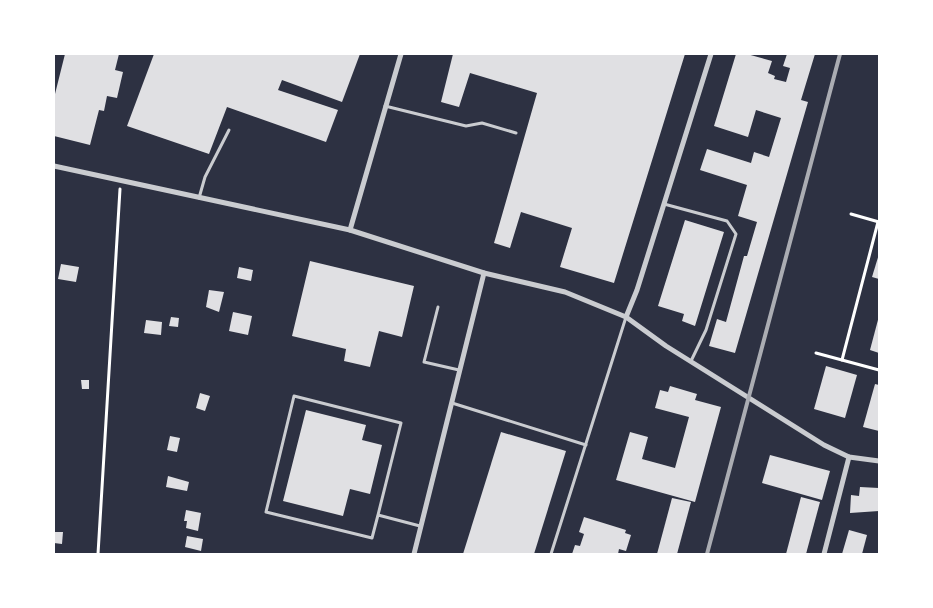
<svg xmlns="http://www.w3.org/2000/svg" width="933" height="608" font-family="'Roboto Condensed',sans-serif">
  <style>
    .building { fill: #e0e0e3 }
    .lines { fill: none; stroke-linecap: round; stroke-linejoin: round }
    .path { stroke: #fff; stroke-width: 3 }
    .service { stroke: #caccd0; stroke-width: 3 }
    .minor { stroke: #caccd0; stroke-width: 5 }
    .rail { stroke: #abadb3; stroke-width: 4 }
  </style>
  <rect width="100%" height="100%" fill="#2d3142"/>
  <g class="building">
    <polygon points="65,54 119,54 115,70 123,72 117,98 107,96 104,111 99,110 90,145 54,136 54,98"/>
    <polygon points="154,54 360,54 342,102 282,80 278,90 338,110 326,142 227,107 209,154 127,126"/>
    <polygon points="453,54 685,54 614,283 560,267 572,228 521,212 510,248 494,243 537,93 470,73 459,107 441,102"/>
    <polygon points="736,54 747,54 772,61 768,73 775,76 774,79 786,82 790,68 783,66 787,54 815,54 801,100 808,102 735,353 709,346 717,319 726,322 744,256 747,256 757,222 738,216 747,185 700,170 707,149 751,163 754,152 769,157 781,118 756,110 748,137 714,126"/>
    <polygon points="685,220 724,232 695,326 682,321 684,314 658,306"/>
    <polygon points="879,254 879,279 872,277"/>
    <polygon points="310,261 414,286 402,337 379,331 370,367 344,361 346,349 292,336"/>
    <polygon points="61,264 79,267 76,282 58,279"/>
    <polygon points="239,267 253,270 251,281 237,278"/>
    <polygon points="209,290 224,292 219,312 206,307"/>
    <polygon points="233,312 252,316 248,335 229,331"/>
    <polygon points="879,316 879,353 870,350"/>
    <polygon points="171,317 179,318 178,327 169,326"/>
    <polygon points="146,320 162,322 161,335 144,333"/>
    <polygon points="826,366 857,375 845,418 814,409"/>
    <polygon points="81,380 89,380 89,389 82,389"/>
    <polygon points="875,384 879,385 879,431 863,427"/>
    <polygon points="670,386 697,394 695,400 721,407 695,502 616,480 630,432 648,437 642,459 675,468 689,417 655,408 660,390 668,392"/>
    <polygon points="200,393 210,396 205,411 196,408"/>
    <polygon points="306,410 366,425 362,440 382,445 370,494 350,489 343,516 283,501"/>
    <polygon points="501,432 566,451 534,554 463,554"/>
    <polygon points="170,436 180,438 177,452 167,450"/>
    <polygon points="770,455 830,471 822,500 762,483"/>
    <polygon points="168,476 189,482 187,491 166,487"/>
    <polygon points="860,487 879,488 879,511 850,513 851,495 859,496"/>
    <polygon points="801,497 820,502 806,554 786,554"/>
    <polygon points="672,498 691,502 677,554 657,554"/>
    <polygon points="186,510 201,513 198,531 186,528 187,521 184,521"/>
    <polygon points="584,517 626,530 625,533 631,535 626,551 619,549 618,554 572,554 575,545 580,546 584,534 579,532"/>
    <polygon points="849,530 867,535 862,554 842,554"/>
    <polygon points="54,532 63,532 62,544 54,543"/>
    <polygon points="187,536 203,539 201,551 185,547"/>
  </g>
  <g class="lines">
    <g class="path">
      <polyline points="851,214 879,222"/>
      <polyline points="816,353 879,370"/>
      <polyline points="842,360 878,222"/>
      <polyline points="98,554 120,189"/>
    </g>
    <g class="service">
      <polyline points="385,106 466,126 482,123 516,133"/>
      <polyline points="199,198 205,177 229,130"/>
      <polyline points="664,204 727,221 736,234 706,330 691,361"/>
      <polyline points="438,307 424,362 459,370"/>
      <polyline points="452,403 586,445"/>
      <polyline points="378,515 401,423 294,396 266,512 372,538 378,515 420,526"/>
      <polyline points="551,554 626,317"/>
    </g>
    <g class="minor">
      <polyline points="54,166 350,230 484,273 565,292 626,317 666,346 824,445 849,457 879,461"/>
      <polyline points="350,230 401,54"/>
      <polyline points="626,317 637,290 711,54"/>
      <polyline points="414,554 484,273"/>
      <polyline points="824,554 849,457"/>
    </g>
    <polyline class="rail" points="707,554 840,54"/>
  </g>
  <rect width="933" height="608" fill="none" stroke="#ffffff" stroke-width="110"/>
</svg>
